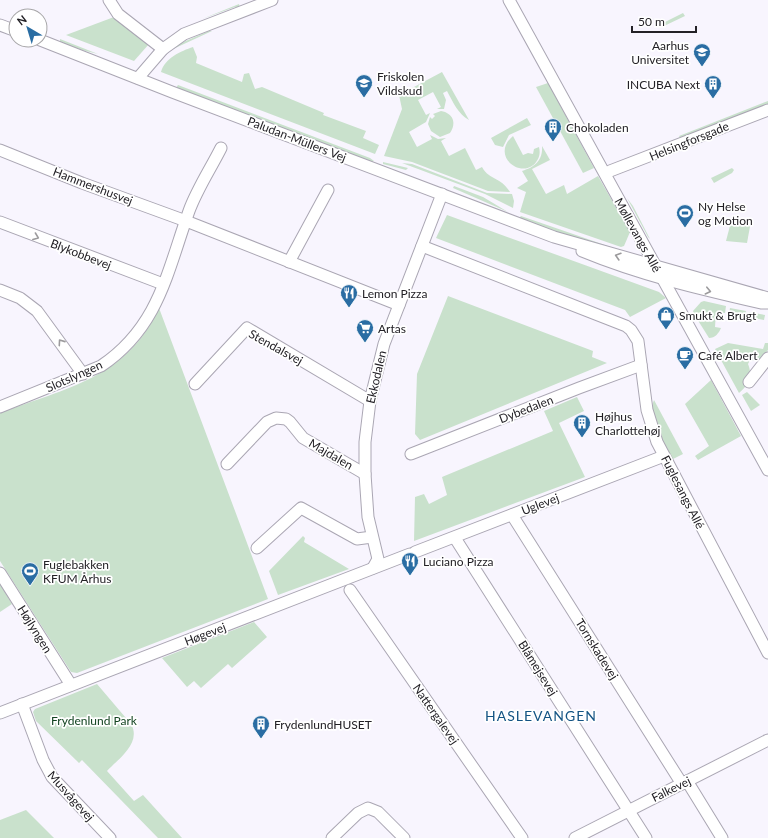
<svg xmlns="http://www.w3.org/2000/svg" width="768" height="838" font-family="Lato,sans-serif">
  <style>
    .green { fill: #c9e1cc }
    .lines { fill: none; stroke-linecap: round; stroke-linejoin: round }
    .minor-casing { stroke: #aaa6b3; stroke-width: 13 }
    .minor { stroke: #fff; stroke-width: 11 }
    .oneway { stroke: #9c9b9d }
    .labels { text-anchor: middle; dominant-baseline: central; stroke-width: 3.5; stroke-linejoin: round; paint-order: stroke }
    .poi-label { font-size: 12px; fill: #232126; stroke: #fff; text-anchor: start }
    .street-label { font-size: 12px; fill: #232126; stroke: #fff }
    .park-label { font-size: 12px; fill: #134421; stroke: #fff }
    .quarter-label { font-size: 14px; letter-spacing: 1px; fill: #135383; stroke: #fff }
  </style>
  <rect width="100%" height="100%" fill="#f8f5fe"/>
  <g class="green">
    <polygon points="239,4 240,8 235,7 202,19"/>
    <polygon points="683,13 685,16 664,26 663,23"/>
    <polygon points="114,17 149,44 134,61 66,35"/>
    <polygon points="209,31 212,31 171,50 181,43"/>
    <polygon points="60,39 98,54 82,50 60,42"/>
    <path d="M193,47L197,57L196,63L242,82L244,74L249,73L255,89L262,87L324,113L323,115L366,131L363,138L379,145L375,154L161,72C165,58 181,51 193,47Z"/>
    <path d="M442,72L469,120C458,114 453,102 447,91L443,93L446,100L444,109H437L441,107L433,92L418,100L426,115L430,113L426,122L409,132L417,147L432,139L430,135L438,139L446,138L441,141L449,156L465,148L476,170L482,167C490,181 500,176 510,192L488,191L412,162L384,156L402,109L399,95Z"/>
    <polygon points="548,83 594,168 583,173 536,87"/>
    <polygon points="178,85 370,158 374,161 371,162 362,159 176,88"/>
    <polygon points="768,101 768,104 680,138 679,136"/>
    <path d="M441,111C453,113 457,123 450,133L440,137L431,131L428,124L430,117L432,119L435,116L433,114Z"/>
    <polygon points="527,118 531,125 509,135 503,147 495,145 491,138"/>
    <path d="M513,136L523,155L528,153L533,154L534,149L539,147C540,151 540,155 538,159C526,183 488,157 513,136Z"/>
    <path d="M542,146L550,160L532,169L546,194L564,185L567,194L598,176L630,232L624,246L621,247L520,212L526,192L517,188L528,181L522,171C535,167 543,160 542,146Z"/>
    <polygon points="383,162 408,168 406,170 383,164"/>
    <polygon points="402,163 412,164 487,193 512,194 514,201 513,208 485,194"/>
    <polygon points="732,168 734,170 732,173 714,183 711,178"/>
    <polygon points="454,186 483,197 508,212 453,188"/>
    <polygon points="627,198 633,206 650,239 648,237"/>
    <polygon points="447,215 659,292 666,298 630,317 625,310 436,238"/>
    <polygon points="521,216 628,253 552,231 519,218"/>
    <polygon points="732,218 751,221 747,243 726,241"/>
    <polygon points="448,296 593,351 592,357 607,363 420,440 415,434 417,374"/>
    <path d="M704,301L726,306L725,313L716,312L715,327L721,328C719,333 715,338 709,338L694,314L693,311L701,302Z"/>
    <path d="M159,308L268,599L77,673L71,672L0,561V413C66,388 127,378 159,308Z"/>
    <polygon points="730,308 746,311 744,317 729,314"/>
    <polygon points="749,312 765,315 764,320 748,317"/>
    <path d="M728,343L763,349L765,343H768V350L759,361L750,360L748,364C753,376 749,385 739,393L715,349Z"/>
    <polygon points="711,380 741,436 698,460 695,456 709,446 685,404"/>
    <polygon points="747,392 760,405 751,411 742,395"/>
    <polygon points="577,397 584,411 559,423 585,477 414,541 415,497 424,494 429,504 447,495 442,477 553,431 544,411"/>
    <path d="M654,400L683,454L673,459C666,447 647,414 654,400Z"/>
    <polygon points="303,536 305,538 304,542 349,569 278,595 269,571"/>
    <polygon points="0,584 12,604 0,612"/>
    <polygon points="254,622 267,637 232,668 228,664 201,688 194,681 187,687 162,658"/>
    <path d="M97,684L131,724C142,743 118,759 107,771L134,801L143,795L182,838H158L82,760L79,763L36,721L33,712L35,709Z"/>
    <polygon points="26,810 54,838 0,838 0,820"/>
  </g>
  <g class="lines">
    <g class="minor-casing">
      <g id="minor">
        <polyline points="109,0 118,14 163,49"/>
        <polyline points="509,0 768,470"/>
        <polyline points="0,25 16,31"/>
        <polyline points="40,40 172,92 554,237 768,298"/>
        <polyline points="138,78 163,49 184,34 272,0"/>
        <polyline points="0,150 82,183 186,221 399,305"/>
        <polyline points="610,171 768,110"/>
        <polyline points="0,222 163,284"/>
        <polyline points="422,246 603,317 626,326 631,330 638,341 647,410 657,442 768,653"/>
        <path d="M582,251C640,275 700,289 761,303H768"/>
        <polyline points="289,262 328,190"/>
        <polyline points="0,290 20,298 37,311 83,374"/>
        <polyline points="749,382 768,358"/>
        <polyline points="195,384 247,328 370,401"/>
        <path d="M0,407L101,366C159,327 167,272 189,211C197,189 211,168 221,148"/>
        <polyline points="411,454 579,388 641,365"/>
        <polyline points="227,464 267,422 276,418 286,419 290,422 303,438 365,474"/>
        <polyline points="512,515 682,784"/>
        <polyline points="455,538 646,838"/>
        <polyline points="257,548 301,508 357,539 372,537"/>
        <polyline points="415,552 664,456"/>
        <polyline points="373,568 378,559 368,517 365,474 365,442 370,401 384,344 442,194"/>
        <polyline points="0,573 71,685"/>
        <polyline points="350,590 522,838"/>
        <polyline points="22,704 43,760 52,777 110,838"/>
        <polyline points="0,713 410,554"/>
        <polyline points="687,781 722,838"/>
        <polyline points="332,838 358,813 368,808 378,812 404,838"/>
        <polyline points="575,838 768,740"/>
      </g>
    </g>
    <use href="#minor" class="minor"/>
  </g>
  <defs><path id="oneway-chevron" d="M-2-3.5L2.5 0L-2 3.5" fill="none" stroke-width="1.6" stroke-linecap="round" stroke-linejoin="round"/></defs>
  <g class="oneway">
    <use href="#oneway-chevron" transform="translate(36 237) rotate(21)"/>
    <use href="#oneway-chevron" transform="translate(618 256) rotate(-163)"/>
    <use href="#oneway-chevron" transform="translate(708 291) rotate(13)"/>
    <use href="#oneway-chevron" transform="translate(61 342) rotate(-125)"/>
  </g>
  <defs>
    <g id="university-pin" transform="scale(0.9)"><path d="M0 17L-7.5 6A9.5 9.5 0 1 1 7.5 6Z" fill="#2a6da3" stroke="#fff"/><path d="M0-5L7-2L0 1L-7-2ZM-4 1L0 2.5L4 1V4Q0 6-4 4Z" fill="#fff"/></g>
    <g id="school-pin" transform="scale(0.9)"><path d="M0 17L-7.5 6A9.5 9.5 0 1 1 7.5 6Z" fill="#2a6da3" stroke="#fff"/><path d="M0-5L7-2L0 1L-7-2ZM-4 1L0 2.5L4 1V4Q0 6-4 4Z" fill="#fff"/></g>
    <g id="building-pin" transform="scale(0.9)"><path d="M0 17L-7.5 6A9.5 9.5 0 1 1 7.5 6Z" fill="#2a6da3" stroke="#fff"/><path d="M-4-6H4V6H1V3H-1V6H-4ZM-2.5-4.3h1.7v1.8h-1.7ZM.8-4.3h1.7v1.8H.8ZM-2.5-1h1.7V.8h-1.7ZM.8-1h1.7V.8H.8Z" fill="#fff"/></g>
    <g id="stadium-pin" transform="scale(0.9)"><path d="M0 17L-7.5 6A9.5 9.5 0 1 1 7.5 6Z" fill="#2a6da3" stroke="#fff"/><path d="M0-5a6.5 5 0 1 0 0 10a6.5 5 0 1 0 0-10ZM-3.5-1.8h7v3.6h-7Z" fill="#fff"/></g>
    <g id="restaurant-pin" transform="scale(0.9)"><path d="M0 17L-7.5 6A9.5 9.5 0 1 1 7.5 6Z" fill="#2a6da3" stroke="#fff"/><path d="M-5-6h1v4h1v-4h1v4h1v-4h1v5L-1.5 .5V6h-2V.5L-5-1ZM5-6V6H3V1.5H1.5Q1.5-4 5-6Z" fill="#fff"/></g>
    <g id="shop-pin" transform="scale(0.9)"><path d="M0 17L-7.5 6A9.5 9.5 0 1 1 7.5 6Z" fill="#2a6da3" stroke="#fff"/><path d="M-5-2.5h2.3a2.7 3.5 0 0 1 5.4 0H5L5.5 6h-11ZM-1.5-2.5h3a1.5 2.3 0 0 0-3 0Z" fill="#fff"/></g>
    <g id="supermarket-pin" transform="scale(0.9)"><path d="M0 17L-7.5 6A9.5 9.5 0 1 1 7.5 6Z" fill="#2a6da3" stroke="#fff"/><path d="M-6-5.5h2.5l.6 2H6L4.5 2H-2.5L-4.4-4H-6ZM-1.5 3.2a1.3 1.3 0 1 0 .1 0ZM3 3.2a1.3 1.3 0 1 0 .1 0Z" fill="#fff"/></g>
    <g id="cafe-pin" transform="scale(0.9)"><path d="M0 17L-7.5 6A9.5 9.5 0 1 1 7.5 6Z" fill="#2a6da3" stroke="#fff"/><path d="M-5.5-4.5H6V0H3Q3 3.5 0 3.5H-2.5Q-5.5 3.5-5.5 0ZM3-3.2v2h1.7v-2ZM-6 4.5H4V6H-6Z" fill="#fff"/></g>
  </defs>
  <g fill-rule="evenodd">
    <use href="#university-pin" x="702" y="52"/>
    <use href="#school-pin" x="364" y="83"/>
    <use href="#building-pin" x="713" y="84"/>
    <use href="#building-pin" x="553" y="127"/>
    <use href="#stadium-pin" x="685" y="213"/>
    <use href="#restaurant-pin" x="349" y="293"/>
    <use href="#shop-pin" x="666" y="315"/>
    <use href="#supermarket-pin" x="365" y="328"/>
    <use href="#cafe-pin" x="685" y="355"/>
    <use href="#building-pin" x="582" y="423"/>
    <use href="#restaurant-pin" x="410" y="561"/>
    <use href="#stadium-pin" x="30" y="571"/>
    <use href="#building-pin" x="261" y="724"/>
  </g>
  <g class="labels">
    <g class="poi-label">
      <text x="689" y="45" text-anchor="end">Aarhus<tspan x="689" dy="14">Universitet</tspan></text>
      <text x="377" y="76">Friskolen<tspan x="377" dy="14">Vildskud</tspan></text>
      <text x="700" y="84" text-anchor="end">INCUBA Next</text>
      <text x="566" y="127">Chokoladen</text>
      <text x="698" y="206">Ny Helse<tspan x="698" dy="14">og Motion</tspan></text>
      <text x="362" y="293">Lemon Pizza</text>
      <text x="679" y="315">Smukt &amp; Brugt</text>
      <text x="378" y="328">Artas</text>
      <text x="698" y="355">Café Albert</text>
      <text x="595" y="416">Højhus<tspan x="595" dy="14">Charlottehøj</tspan></text>
      <text x="423" y="561">Luciano Pizza</text>
      <text x="43" y="564">Fuglebakken<tspan x="43" dy="14">KFUM Århus</tspan></text>
      <text x="274" y="724">FrydenlundHUSET</text>
    </g>
    <g class="street-label">
      <text transform="translate(297 139) rotate(21)">Paludan-Müllers Vej</text>
      <text transform="translate(689 141) rotate(-22)">Helsingforsgade</text>
      <text transform="translate(93 186) rotate(21)">Hammershusvej</text>
      <text transform="translate(638 235) rotate(61)">Møllevangs Allé</text>
      <text transform="translate(81 254) rotate(21)">Blykobbevej</text>
      <text transform="translate(276 347) rotate(29)">Stendalsvej</text>
      <text transform="translate(74 376) rotate(-24)">Slotslyngen</text>
      <text transform="translate(376 377) rotate(-77)">Ekkodalen</text>
      <text transform="translate(526 409) rotate(-21)">Dybedalen</text>
      <text transform="translate(331 454) rotate(30)">Majdalen</text>
      <text transform="translate(683 492) rotate(63)">Fuglesangs Allé</text>
      <text transform="translate(540 504) rotate(-21)">Uglevej</text>
      <text transform="translate(35 629) rotate(58)">Højlyngen</text>
      <text transform="translate(205 634) rotate(-21)">Høgevej</text>
      <text transform="translate(597 649) rotate(58)">Tornskadevej</text>
      <text transform="translate(538 668) rotate(58)">Blåmejsevej</text>
      <text transform="translate(436 714) rotate(55)">Nattergalevej</text>
      <text transform="translate(671 789) rotate(-26)">Falkevej</text>
      <text transform="translate(71 796) rotate(48)">Musvågevej</text>
    </g>
    <g class="park-label">
      <text x="94" y="720">Frydenlund Park</text>
    </g>
    <g class="quarter-label">
      <text x="541" y="715">HASLEVANGEN</text>
    </g>
  </g>
  <g transform="translate(28 28) rotate(322)"><circle r="19" fill="#ffffff" stroke="#a7a6a8"/>
  <path d="M0-3L7 15L0 10L-7 15Z" fill="#2a6da3"/>
  <text y="-6" font-size="11" font-weight="bold" text-anchor="middle" fill="#232126">N</text>
  </g>
  <path d="M632 26v6h64v-6" fill="none" stroke="#232126" stroke-width="2"/>
  <text x="638" y="26" font-size="12" fill="#232126" stroke="#ffffff" stroke-width="3" paint-order="stroke">50 m</text>
</svg>
